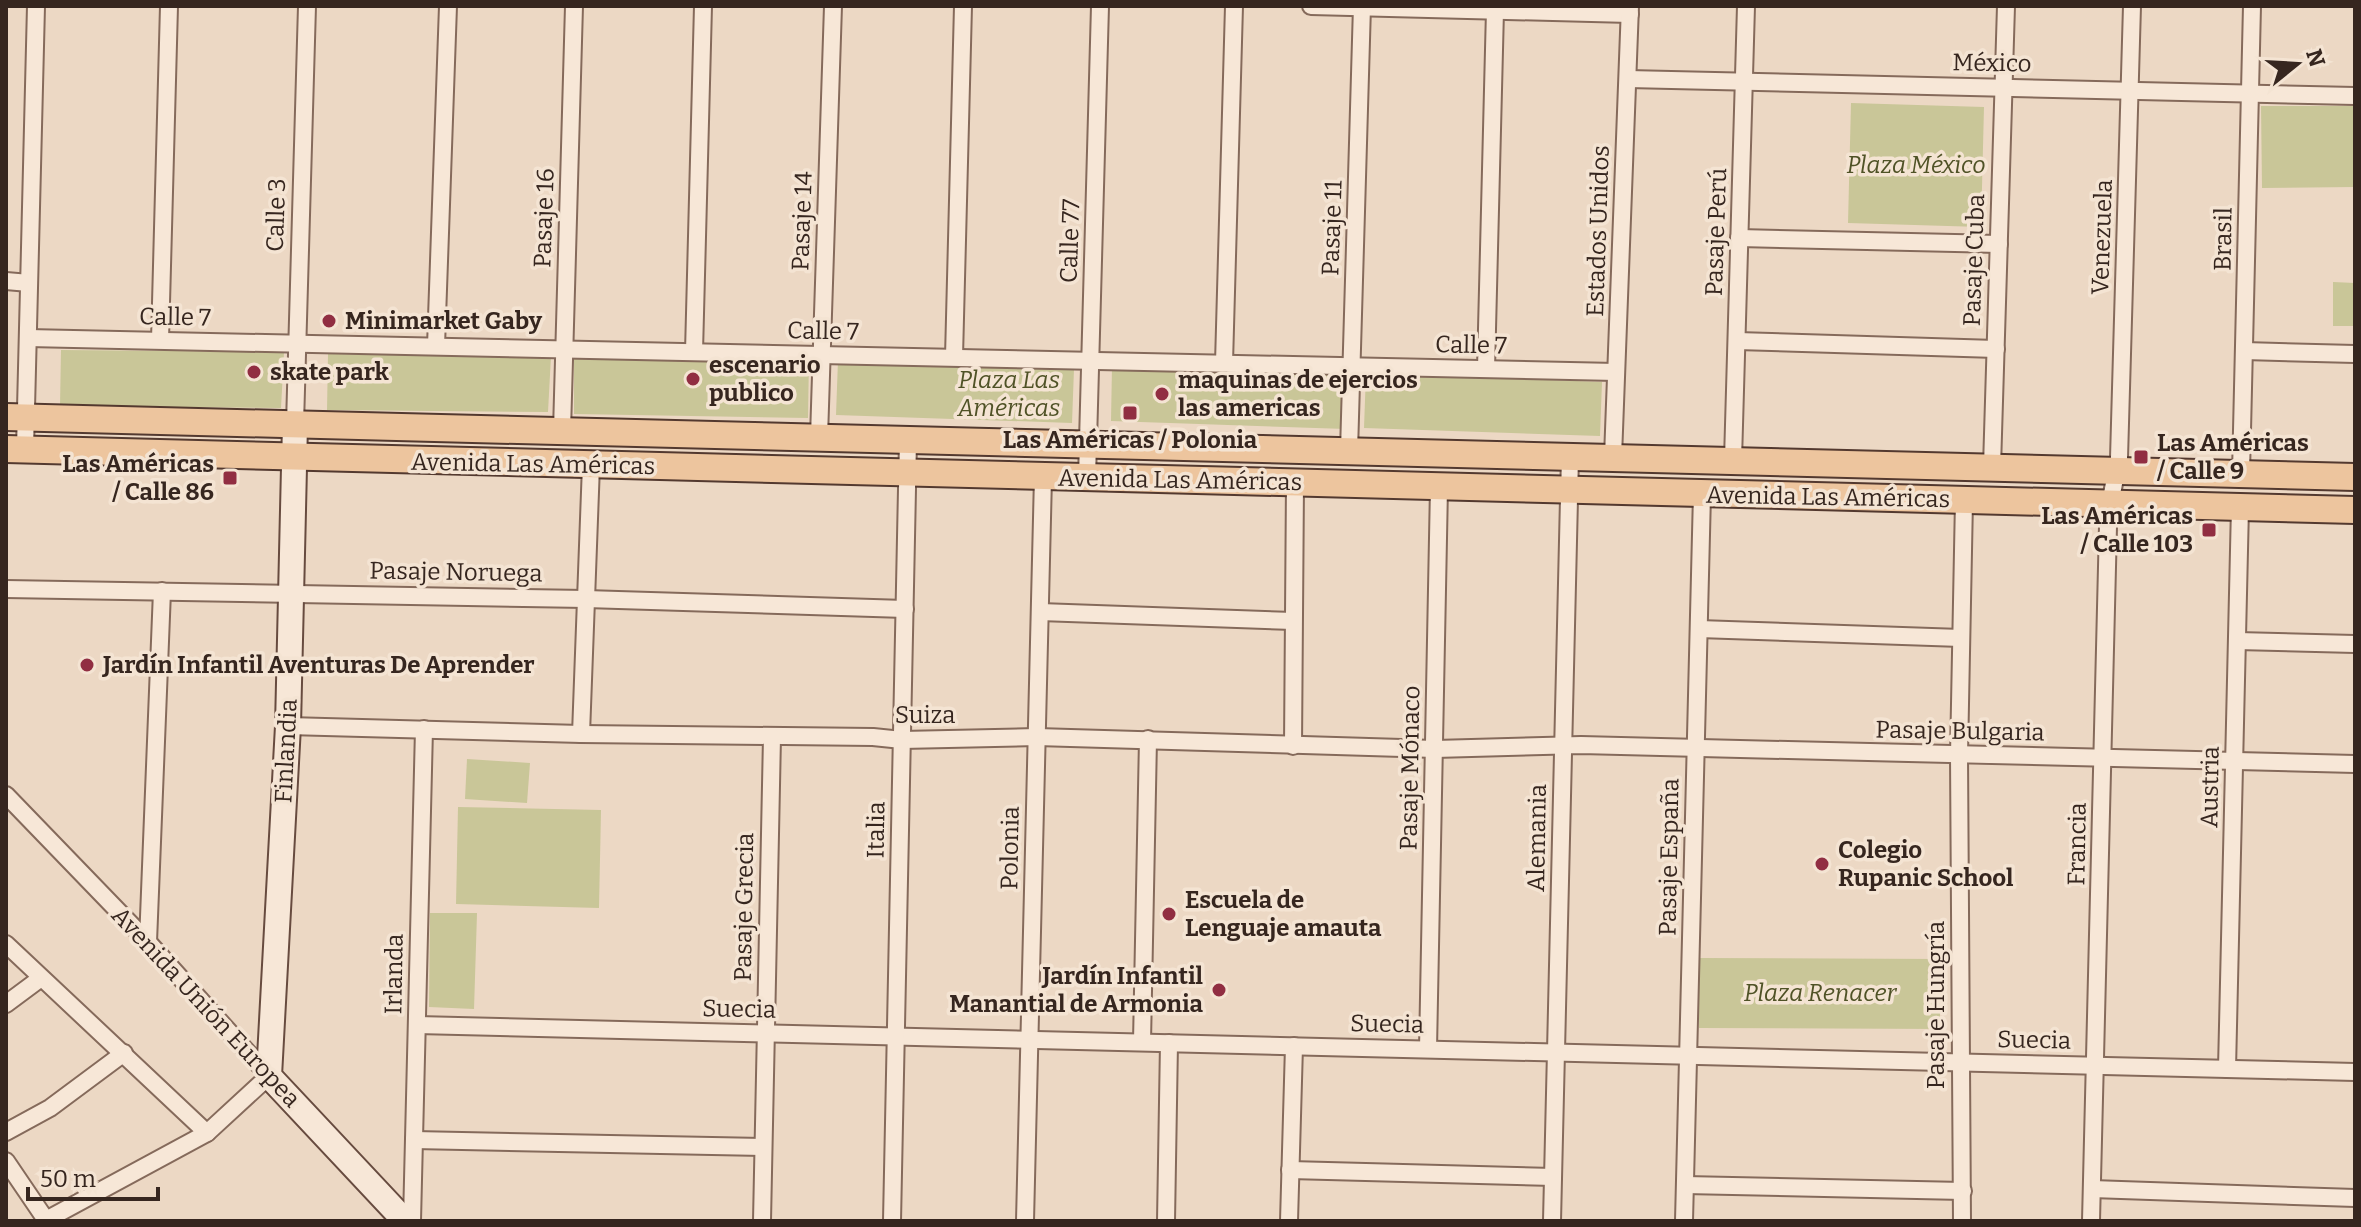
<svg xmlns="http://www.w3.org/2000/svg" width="2361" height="1227" font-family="Bitter,serif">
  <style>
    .green { fill: #c9c698 }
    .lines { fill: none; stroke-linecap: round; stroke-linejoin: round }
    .street-casing { stroke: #856a5b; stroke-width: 20 }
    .secondary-casing { stroke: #674b3f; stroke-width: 28 }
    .primary-casing { stroke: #53392f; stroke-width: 30 }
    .street { stroke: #f7e7d7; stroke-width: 16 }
    .secondary { stroke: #f7e7d7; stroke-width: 24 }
    .primary { stroke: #edc59e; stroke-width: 26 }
    .poi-dot { fill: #912e42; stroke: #f4e4d3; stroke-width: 3 }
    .labels { text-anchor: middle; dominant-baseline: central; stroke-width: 7; stroke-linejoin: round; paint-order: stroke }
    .street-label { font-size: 24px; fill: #36261f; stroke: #f4e4d3 }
    .park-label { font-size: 24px; font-style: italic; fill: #4f5226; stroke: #f4e4d3 }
    .poi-label { font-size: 24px; font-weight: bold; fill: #36261f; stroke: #f4e4d3; text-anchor: start }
  </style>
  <rect width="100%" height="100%" fill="#ecd8c4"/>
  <g class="green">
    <polygon points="1851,103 1984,107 1981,227 1848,223"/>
    <polygon points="2261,106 2355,106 2355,187 2262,188"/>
    <polygon points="2333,282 2355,283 2355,326 2333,326"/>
    <polygon points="61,350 284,352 281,408 60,406"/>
    <polygon points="328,354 551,356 548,412 327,410"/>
    <polygon points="574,355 809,358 808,418 574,414"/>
    <polygon points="838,360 1074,369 1072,423 836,415"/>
    <polygon points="1112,366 1348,375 1346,429 1111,421"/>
    <polygon points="1366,373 1602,382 1600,436 1364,428"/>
    <polygon points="467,759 530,763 527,803 465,799"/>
    <polygon points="458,807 601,810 599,908 456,904"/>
    <polygon points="430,913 477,913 474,1009 429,1007"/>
    <polygon points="1699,958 1940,959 1940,1029 1699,1028"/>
  </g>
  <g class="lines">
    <g class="street-casing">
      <g id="street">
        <polyline points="1311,6 1630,14"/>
        <polyline points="1628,79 2355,96"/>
        <polyline points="1739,238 1999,244"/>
        <polyline points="6,281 29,283"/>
        <polyline points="28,338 1616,372"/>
        <polyline points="160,340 169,6"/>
        <polyline points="1737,341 1996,349"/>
        <polyline points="436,346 448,6"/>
        <polyline points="2244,351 2355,354"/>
        <polyline points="694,352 703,6"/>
        <polyline points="954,357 963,6"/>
        <polyline points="1224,363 1234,6"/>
        <polyline points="1486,369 1495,10"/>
        <polyline points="295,424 307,6"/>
        <polyline points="562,431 574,6"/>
        <polyline points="819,437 833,6"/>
        <polyline points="25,449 36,6"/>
        <polyline points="1349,451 1362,6"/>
        <polyline points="1613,457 1630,6"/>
        <polyline points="1733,460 1746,6"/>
        <polyline points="1992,467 2006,6"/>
        <polyline points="2241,473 2252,6"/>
        <polyline points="1087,478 1100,6"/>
        <polyline points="6,589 586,599 905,609"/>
        <polyline points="1040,612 1293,621"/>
        <polyline points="1699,629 1961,638"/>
        <polyline points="2237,641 2355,644"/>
        <polyline points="288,726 581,734 873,737 902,740 1037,737 1435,749 1581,745 2355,764"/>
        <polyline points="581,734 591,465"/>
        <polyline points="1293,746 1295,483"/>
        <polyline points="6,795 148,942 269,1076 207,1133 46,1220 6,1161"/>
        <polyline points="148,942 162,591"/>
        <polyline points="6,944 207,1133"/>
        <polyline points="6,1004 41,978"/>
        <polyline points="417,1025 2355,1072"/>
        <polyline points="1142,1042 1148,739"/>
        <polyline points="1428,1049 1439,487"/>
        <polyline points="2227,1069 2240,507"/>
        <polyline points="6,1132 50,1108 124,1053"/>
        <polyline points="414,1140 763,1147"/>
        <polyline points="1290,1170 1553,1177"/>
        <polyline points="1685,1185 1963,1191"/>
        <polyline points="2092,1189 2355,1198"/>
        <polyline points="412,1221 424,729"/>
        <polyline points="762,1221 772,737"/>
        <polyline points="892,1221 908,440"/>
        <polyline points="1025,1221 1043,477"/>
        <polyline points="1166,1221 1169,1043"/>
        <polyline points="1289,1221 1294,1046"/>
        <polyline points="1552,1221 1570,456"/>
        <polyline points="1684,1221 1702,494"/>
        <polyline points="1962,1221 1959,755 1964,500"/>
        <polyline points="2091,1221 2108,526 2110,504 2119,458 2132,6"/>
      </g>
    </g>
    <g class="secondary-casing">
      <polyline id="secondary" points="295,424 288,726 269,1076 405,1221"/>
    </g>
    <g class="primary-casing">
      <g id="primary">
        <polyline points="6,417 2355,477"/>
        <polyline points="6,449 2355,510"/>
      </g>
    </g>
    <use href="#street" class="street"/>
    <use href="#secondary" class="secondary"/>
    <use href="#primary" class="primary"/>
  </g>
  <g class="poi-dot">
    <circle cx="329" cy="321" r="8"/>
    <circle cx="254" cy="372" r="8"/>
    <circle cx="693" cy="379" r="8"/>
    <circle cx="1162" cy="394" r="8"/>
    <rect x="1122" y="405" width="16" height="16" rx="4"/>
    <rect x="2133" y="449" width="16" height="16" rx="4"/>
    <rect x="222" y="470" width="16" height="16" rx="4"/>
    <rect x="2201" y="522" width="16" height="16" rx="4"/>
    <circle cx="87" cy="665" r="8"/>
    <circle cx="1822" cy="864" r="8"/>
    <circle cx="1169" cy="914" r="8"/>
    <circle cx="1219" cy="990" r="8"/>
  </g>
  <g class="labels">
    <g class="street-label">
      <text transform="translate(1992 63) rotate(1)">México</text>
      <text transform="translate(276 215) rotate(-88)">Calle 3</text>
      <text transform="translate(544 218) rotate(-88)">Pasaje 16</text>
      <text transform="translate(802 221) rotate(-88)">Pasaje 14</text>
      <text transform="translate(1332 228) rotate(-88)">Pasaje 11</text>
      <text transform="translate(1598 231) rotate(-88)">Estados Unidos</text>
      <text transform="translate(1716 232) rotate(-88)">Pasaje Perú</text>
      <text transform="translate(2102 237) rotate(-88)">Venezuela</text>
      <text transform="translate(2223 239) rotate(-89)">Brasil</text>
      <text transform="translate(1070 241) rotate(-88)">Calle 77</text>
      <text transform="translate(1974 260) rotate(-88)">Pasaje Cuba</text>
      <text transform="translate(175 317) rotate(1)">Calle 7</text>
      <text transform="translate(823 331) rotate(1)">Calle 7</text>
      <text transform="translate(1471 345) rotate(1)">Calle 7</text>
      <text transform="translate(533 464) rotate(1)">Avenida Las Américas</text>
      <text transform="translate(1180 480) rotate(1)">Avenida Las Américas</text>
      <text transform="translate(1828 497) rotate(1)">Avenida Las Américas</text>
      <text transform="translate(456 572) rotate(1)">Pasaje Noruega</text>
      <text x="925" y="715">Suiza</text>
      <text transform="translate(1960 731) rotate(1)">Pasaje Bulgaria</text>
      <text transform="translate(286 751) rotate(-87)">Finlandia</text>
      <text transform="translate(1410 768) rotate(-89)">Pasaje Mónaco</text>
      <text transform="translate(2210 787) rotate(-89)">Austria</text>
      <text transform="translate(876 830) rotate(-89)">Italia</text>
      <text transform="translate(1537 838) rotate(-89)">Alemania</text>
      <text transform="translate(2077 844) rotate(-89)">Francia</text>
      <text transform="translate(1010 848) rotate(-89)">Polonia</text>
      <text transform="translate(1669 857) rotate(-89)">Pasaje España</text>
      <text transform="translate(744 907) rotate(-89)">Pasaje Grecia</text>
      <text transform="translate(394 974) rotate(-89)">Irlanda</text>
      <text transform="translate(1936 1005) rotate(-90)">Pasaje Hungría</text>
      <text transform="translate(206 1007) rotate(47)">Avenida Unión Europea</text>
      <text transform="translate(739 1009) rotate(1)">Suecia</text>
      <text transform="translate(1387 1024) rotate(1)">Suecia</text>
      <text transform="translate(2034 1040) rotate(1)">Suecia</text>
    </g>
    <g class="park-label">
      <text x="1916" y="165">Plaza México</text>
      <text x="1009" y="380">Plaza Las<tspan x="1009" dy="28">Américas</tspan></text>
      <text x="1820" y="993">Plaza Renacer</text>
    </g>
    <g class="poi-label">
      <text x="345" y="321">Minimarket Gaby</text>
      <text x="709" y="365">escenario<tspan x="709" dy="28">publico</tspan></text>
      <text x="270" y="372">skate park</text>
      <text x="1178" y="380">maquinas de ejercios<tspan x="1178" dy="28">las americas</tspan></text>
      <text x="1130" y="440" text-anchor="middle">Las Américas / Polonia</text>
      <text x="2157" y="443">Las Américas<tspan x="2157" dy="28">/ Calle 9</tspan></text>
      <text x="214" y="464" text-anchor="end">Las Américas<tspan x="214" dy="28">/ Calle 86</tspan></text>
      <text x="2193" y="516" text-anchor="end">Las Américas<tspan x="2193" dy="28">/ Calle 103</tspan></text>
      <text x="103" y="665">Jardín Infantil Aventuras De Aprender</text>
      <text x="1838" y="850">Colegio<tspan x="1838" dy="28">Rupanic School</tspan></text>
      <text x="1185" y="900">Escuela de<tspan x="1185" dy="28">Lenguaje amauta</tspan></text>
      <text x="1203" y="976" text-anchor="end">Jardín Infantil<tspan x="1203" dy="28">Manantial de Armonia</tspan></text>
    </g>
  </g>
  <rect width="2361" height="1227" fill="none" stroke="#36261f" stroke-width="16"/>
  <g transform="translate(2297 64) rotate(72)" stroke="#f4e4d3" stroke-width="6" paint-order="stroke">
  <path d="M0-6L14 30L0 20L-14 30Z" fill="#36261f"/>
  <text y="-12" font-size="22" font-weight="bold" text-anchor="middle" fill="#36261f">N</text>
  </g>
  <path d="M28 1187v12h130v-12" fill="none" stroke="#36261f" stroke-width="4"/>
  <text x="40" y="1187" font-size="24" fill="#36261f" stroke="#f4e4d3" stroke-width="6" paint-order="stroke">50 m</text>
</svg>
